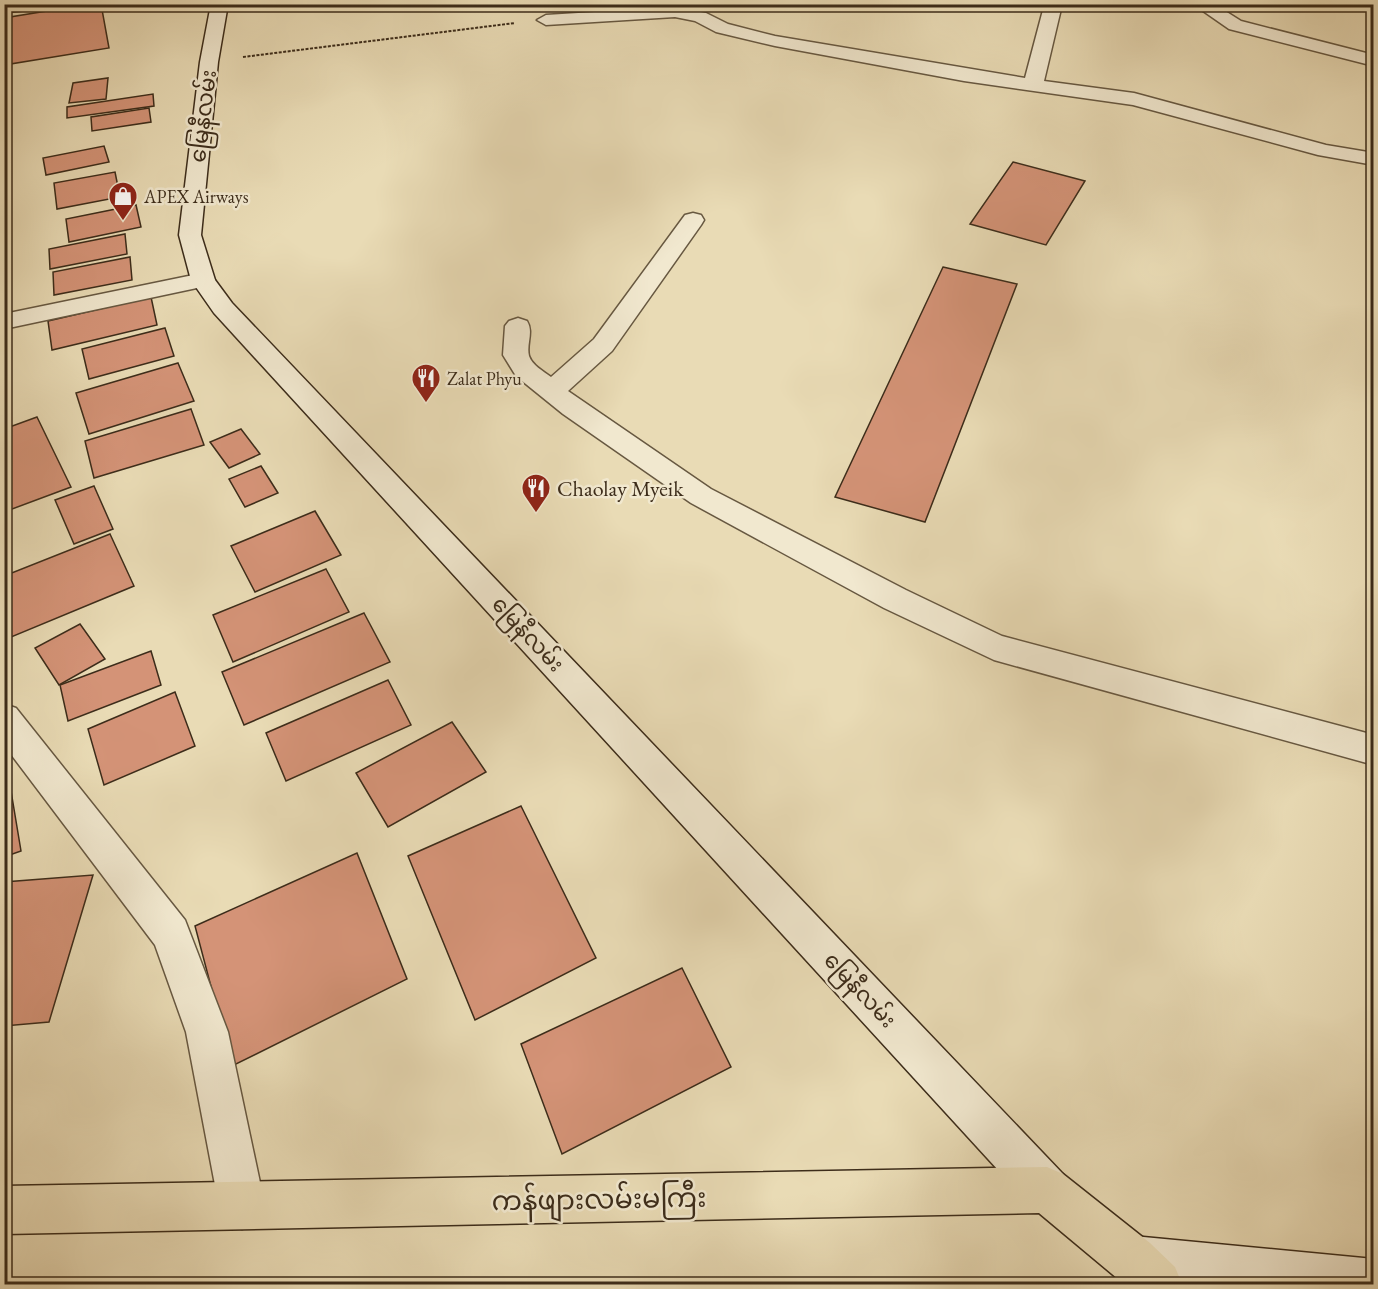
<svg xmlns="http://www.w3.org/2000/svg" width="1378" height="1289" font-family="'EB Garamond','Noto Sans Myanmar',serif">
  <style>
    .building { fill: #d49377; stroke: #3c2c1a; stroke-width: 1.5 }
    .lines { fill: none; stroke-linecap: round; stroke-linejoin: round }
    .street-casing { stroke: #675841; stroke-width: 3 }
    .secondary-casing { stroke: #3c2c1a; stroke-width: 3 }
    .primary-casing { stroke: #3c2c1a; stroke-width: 3 }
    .path { stroke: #3c2c1a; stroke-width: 2; stroke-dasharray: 3 1.5; stroke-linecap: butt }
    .street { fill: #f1e8cf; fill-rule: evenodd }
    .secondary { fill: #f1e8cf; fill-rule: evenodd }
    .primary { fill: #e9dbb5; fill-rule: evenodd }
    .labels { text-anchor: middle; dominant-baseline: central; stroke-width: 5; stroke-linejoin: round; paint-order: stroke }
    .far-poi-label { font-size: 18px; fill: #3c2c1a; stroke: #f1e8cf; text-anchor: start }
    .street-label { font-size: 22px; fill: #3c2c1a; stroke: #f1e8cf }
    .poi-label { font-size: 22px; fill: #3c2c1a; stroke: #f1e8cf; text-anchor: start }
    .near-street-label { font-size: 27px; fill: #3c2c1a; stroke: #f1e8cf }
  </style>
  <rect width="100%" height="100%" fill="#e9dbb5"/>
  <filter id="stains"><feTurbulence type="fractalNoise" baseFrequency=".00333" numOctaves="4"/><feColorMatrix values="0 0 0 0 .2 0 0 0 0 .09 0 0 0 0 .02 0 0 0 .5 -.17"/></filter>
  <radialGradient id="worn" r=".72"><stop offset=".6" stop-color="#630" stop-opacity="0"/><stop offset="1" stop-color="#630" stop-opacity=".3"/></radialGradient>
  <g class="building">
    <polygon points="4,4 38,4 36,10 4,13"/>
    <polygon points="90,4 101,4 109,48 4,65 4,18"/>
    <polygon points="108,78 106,99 69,103 73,83"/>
    <polygon points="153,94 154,106 67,118 67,107"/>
    <polygon points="149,108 151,122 92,131 91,117"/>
    <polygon points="104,146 109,162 46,175 43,158"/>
    <polygon points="1013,162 1085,181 1046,245 970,224"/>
    <polygon points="115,172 120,197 57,209 54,183"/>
    <polygon points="136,205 141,227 69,242 66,219"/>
    <polygon points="125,234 127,254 50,269 49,249"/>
    <polygon points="130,257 132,280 54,295 53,272"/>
    <polygon points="943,267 1017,284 925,522 835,497"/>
    <polygon points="151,297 157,325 52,350 48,321"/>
    <polygon points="165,328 174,356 89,379 82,349"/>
    <polygon points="178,363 194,401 89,434 76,393"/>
    <polygon points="191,409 204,445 94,478 85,441"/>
    <polygon points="37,417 71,487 4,512 4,429"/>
    <polygon points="241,429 260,454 229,468 210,442"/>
    <polygon points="261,466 278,493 245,507 229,479"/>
    <polygon points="94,486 113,529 74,544 55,500"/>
    <polygon points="315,511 341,555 255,592 231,546"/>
    <polygon points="110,534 134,586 4,640 4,576"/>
    <polygon points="326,569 349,612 233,662 213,615"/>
    <polygon points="364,613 390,662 244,725 222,672"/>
    <polygon points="80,624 105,659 59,685 35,648"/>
    <polygon points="151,651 161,685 68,721 60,685"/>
    <polygon points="388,680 411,725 286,781 266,733"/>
    <polygon points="175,692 195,746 104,785 88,729"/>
    <polygon points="452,722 486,772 388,827 356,773"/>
    <polygon points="9,779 21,851 4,857 4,781"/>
    <polygon points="521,806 596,958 475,1020 408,856"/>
    <polygon points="357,853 407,979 232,1066 195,926"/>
    <polygon points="93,875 49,1022 4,1026 4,882"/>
    <polygon points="682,968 731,1067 562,1154 521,1044"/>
  </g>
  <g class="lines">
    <g class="street-casing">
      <g id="street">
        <polygon points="1038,4 1057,4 1061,9 1044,81 1134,93 1326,145 1374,153 1374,165 1318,155 1133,105 964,81 775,46 716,32 695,21 675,17 546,25 537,20 546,15 675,7 706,13 728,24 775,36 1025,78 1043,10"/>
        <polygon points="1193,4 1214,4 1241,21 1374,55 1374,66 1229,29"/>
        <path d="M693,213L701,215L704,220L701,225L612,351L568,391L711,489L906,590L1002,636L1374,735V765L994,660L884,608L691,503L563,414L516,376L503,355L505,326L509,321L518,318L527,321C534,332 526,344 529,356C532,365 543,371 551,377L594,339L685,215Z"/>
        <polygon points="203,273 211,275 215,280 211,285 4,329 4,314"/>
        <polygon points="4,704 16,708 185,920 228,1032 265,1206 259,1223 242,1229 225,1223 219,1206 186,1032 155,945 4,745"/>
      </g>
    </g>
    <g class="secondary-casing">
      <g id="secondary">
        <polygon points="211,4 228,4 218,62 201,235 215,280 232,303 1063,1174 1070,1190 1063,1206 1047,1213 1031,1206 214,313 191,280 179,235 200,62"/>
        <polygon points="1133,1236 1374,1259 1374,1284 1133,1284 1116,1277 1109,1260 1116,1243"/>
      </g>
    </g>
    <g class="primary-casing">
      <polygon id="primary" points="1047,1167 1063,1174 1150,1243 1175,1267 1182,1284 1124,1284 1039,1213 4,1234 4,1186"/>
    </g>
    <polyline class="path" points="243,57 515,23"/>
    <use href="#street" class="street"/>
    <use href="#secondary" class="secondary"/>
    <use href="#primary" class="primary"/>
  </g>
  <defs>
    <g id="shop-pin" transform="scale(1.5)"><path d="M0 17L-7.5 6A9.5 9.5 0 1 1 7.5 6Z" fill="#8f2418" stroke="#f1e8cf"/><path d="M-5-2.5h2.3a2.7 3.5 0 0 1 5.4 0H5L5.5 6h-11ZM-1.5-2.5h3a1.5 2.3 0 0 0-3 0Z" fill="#fff"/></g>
    <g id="restaurant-pin" transform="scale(1.5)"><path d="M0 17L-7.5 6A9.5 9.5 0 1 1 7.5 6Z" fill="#8f2418" stroke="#f1e8cf"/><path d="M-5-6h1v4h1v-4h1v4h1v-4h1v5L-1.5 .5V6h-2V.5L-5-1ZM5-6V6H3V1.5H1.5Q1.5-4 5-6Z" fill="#fff"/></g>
  </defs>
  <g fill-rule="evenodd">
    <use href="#shop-pin" x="123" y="196"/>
    <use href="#restaurant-pin" x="426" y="378"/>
    <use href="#restaurant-pin" x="536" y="488"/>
  </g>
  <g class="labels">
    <g class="far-poi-label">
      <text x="144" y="196">APEX Airways</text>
      <text x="447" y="378">Zalat Phyu</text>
    </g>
    <g class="street-label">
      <text transform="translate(203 116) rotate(-83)">မြေနီလမ်း</text>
      <text transform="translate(528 634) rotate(47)">မြေနီလမ်း</text>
      <text transform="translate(860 990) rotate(47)">မြေနီလမ်း</text>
    </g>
    <g class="poi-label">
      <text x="557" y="488">Chaolay Myeik</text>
    </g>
    <g class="near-street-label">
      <text transform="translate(599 1199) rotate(-1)">ကန်ဖျားလမ်းမကြီး</text>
    </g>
  </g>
  <rect width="1378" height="1289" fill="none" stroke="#e9dbb5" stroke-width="24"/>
  <rect x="6" y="6" width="1366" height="1277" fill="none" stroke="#3c2c1a" stroke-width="3"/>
  <rect x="12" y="12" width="1354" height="1265" fill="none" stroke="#3c2c1a" stroke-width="1.5"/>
  <rect width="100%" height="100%" filter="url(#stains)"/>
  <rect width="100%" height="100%" fill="url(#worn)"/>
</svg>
